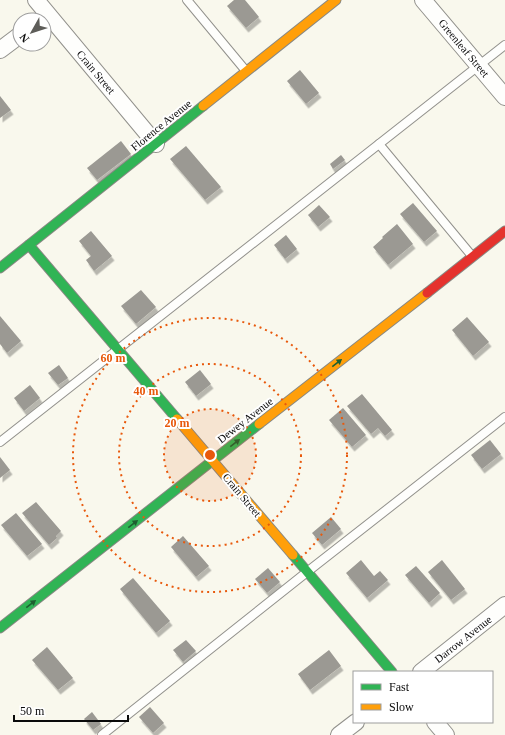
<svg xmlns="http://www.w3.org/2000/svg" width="505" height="735" font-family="Georgia,serif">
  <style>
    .building { fill: #9b9993; filter: url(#shadow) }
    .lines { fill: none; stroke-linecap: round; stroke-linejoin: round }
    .lane-casing { stroke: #92918c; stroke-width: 10 }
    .street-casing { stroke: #92918c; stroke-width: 18 }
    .fast-casing { stroke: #888883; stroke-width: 11 }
    .slow-casing { stroke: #888883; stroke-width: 11 }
    .jam-casing { stroke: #888883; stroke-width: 11 }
    .lane { stroke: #fefefc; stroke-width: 8 }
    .street { stroke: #fefefc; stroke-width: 16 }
    .fast { stroke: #30b455; stroke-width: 9 }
    .slow { stroke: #ff9f0a; stroke-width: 9 }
    .jam { stroke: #e5322d; stroke-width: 9 }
    .oneway { fill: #1d5f30 }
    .ring { fill: none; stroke: #e8590c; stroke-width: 2; stroke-dasharray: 2 4 }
    .labels { text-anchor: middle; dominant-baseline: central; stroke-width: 4; stroke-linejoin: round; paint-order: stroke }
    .street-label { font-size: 11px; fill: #0a0a0a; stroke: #fff }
    .centre { fill: #e8590c; stroke: #fff; stroke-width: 2 }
    .ring-label { font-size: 12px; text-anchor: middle; font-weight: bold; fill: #e8590c; stroke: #fff; stroke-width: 4; stroke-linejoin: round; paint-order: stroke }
  </style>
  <defs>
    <filter id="shadow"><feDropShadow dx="2.5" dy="4.5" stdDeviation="0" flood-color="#0004"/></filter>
  </defs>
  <rect width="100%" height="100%" fill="#f9f8ed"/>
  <g class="building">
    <polygon points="234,0 245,0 259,17 246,28 227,6"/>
    <polygon points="300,70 319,93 306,104 287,81"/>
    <polygon points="0,96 11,110 0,118"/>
    <polygon points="121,141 131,154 97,180 87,168"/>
    <polygon points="186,146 221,187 205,200 170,159"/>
    <polygon points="341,155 345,160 333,169 330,164"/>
    <polygon points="413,203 437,231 424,242 400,214"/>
    <polygon points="319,205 330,217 318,227 308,215"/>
    <polygon points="397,224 413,244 388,265 373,247 383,238 382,237"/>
    <polygon points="91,231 112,256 94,271 86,260 91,256 79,241"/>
    <polygon points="286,235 297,249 285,259 274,245"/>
    <polygon points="141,290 156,307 136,324 121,306"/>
    <polygon points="0,316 21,341 7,353 0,344"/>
    <polygon points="467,317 489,342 473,356 452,330"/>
    <polygon points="59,365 68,378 58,385 48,373"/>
    <polygon points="200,370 211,384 196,396 185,382"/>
    <polygon points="30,385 40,398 24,411 14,398"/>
    <polygon points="362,394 392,430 385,436 378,428 371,434 347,406"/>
    <polygon points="343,408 366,435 352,447 329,420"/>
    <polygon points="490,440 501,454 482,469 471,455"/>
    <polygon points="0,457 10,470 0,478"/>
    <polygon points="36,502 61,531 56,536 57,538 49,545 22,513"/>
    <polygon points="16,513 42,544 27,556 1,525"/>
    <polygon points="331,517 341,529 322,545 312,533"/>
    <polygon points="183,536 209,566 196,577 171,547"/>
    <polygon points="361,560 374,576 380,571 388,580 367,598 346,573"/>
    <polygon points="442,560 465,589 451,600 428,572"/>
    <polygon points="416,566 440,593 429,603 405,575"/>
    <polygon points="268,568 280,582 267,593 255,579"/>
    <polygon points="133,578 170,621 156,633 120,589"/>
    <polygon points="186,640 196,651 183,662 173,650"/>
    <polygon points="47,647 73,678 58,690 32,660"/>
    <polygon points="329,650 341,666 310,690 298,674"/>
    <polygon points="150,707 164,723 153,733 139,717"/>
    <polygon points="92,712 101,724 93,730 84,719"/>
  </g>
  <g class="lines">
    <g class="lane-casing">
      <g id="lane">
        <polyline points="187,0 246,71"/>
        <polyline points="379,144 472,256"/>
        <polyline points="0,442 505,45"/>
        <polyline points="102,735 307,572 505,417"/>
      </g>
    </g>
    <g class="street-casing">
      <g id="street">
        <polyline points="36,0 156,144"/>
        <polyline points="423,0 505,97"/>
        <polyline points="0,50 20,35"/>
        <polyline points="421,672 505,605"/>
        <polyline points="435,722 446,735"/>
        <polyline points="339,735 356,722"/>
      </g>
    </g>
    <g class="fast-casing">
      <g id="fast">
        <polyline points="29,245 177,419"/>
        <polyline points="0,268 203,106"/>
        <polyline points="293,555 392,672"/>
        <polyline points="0,628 259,424"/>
      </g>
    </g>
    <g class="slow-casing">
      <g id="slow">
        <polyline points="203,106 336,0"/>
        <polyline points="177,419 293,555"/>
        <polyline points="259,424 427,293"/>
      </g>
    </g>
    <g class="jam-casing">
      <polyline id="jam" points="427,293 505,231"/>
    </g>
    <use href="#lane" class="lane"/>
    <use href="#street" class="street"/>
    <use href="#fast" class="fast"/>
    <use href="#slow" class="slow"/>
    <use href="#jam" class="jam"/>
  </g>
  <defs><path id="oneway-solid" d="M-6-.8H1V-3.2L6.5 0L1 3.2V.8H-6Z"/></defs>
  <g class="oneway">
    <use href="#oneway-solid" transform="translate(337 363) rotate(-38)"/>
    <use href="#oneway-solid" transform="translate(235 443) rotate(-38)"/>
    <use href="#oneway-solid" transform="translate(133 524) rotate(-38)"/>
    <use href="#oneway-solid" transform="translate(31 604) rotate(-38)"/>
  </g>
  <circle cx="210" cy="455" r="46" fill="#e8590c" fill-opacity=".12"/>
  <g class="ring">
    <circle cx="210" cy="455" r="46"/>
    <circle cx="210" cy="455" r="91"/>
    <circle cx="210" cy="455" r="137"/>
  </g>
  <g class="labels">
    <g class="street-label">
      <text transform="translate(464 48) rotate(50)">Greenleaf Street</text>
      <text transform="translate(96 72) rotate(50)">Crain Street</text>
      <text transform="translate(161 125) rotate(-39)">Florence Avenue</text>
      <text transform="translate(245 420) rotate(-38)">Dewey Avenue</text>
      <text transform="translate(242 495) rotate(50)">Crain Street</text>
      <text transform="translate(463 639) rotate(-38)">Darrow Avenue</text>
    </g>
  </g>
  <circle cx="210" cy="455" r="6" class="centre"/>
  <g class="ring-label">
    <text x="113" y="362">60 m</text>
    <text x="146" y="395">40 m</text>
    <text x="177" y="427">20 m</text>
  </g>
  <rect x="353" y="671" width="140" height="52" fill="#ffffff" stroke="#9d9d9d"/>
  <rect x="361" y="684" width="20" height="6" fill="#30b455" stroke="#9d9d9d"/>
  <text x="389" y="691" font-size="12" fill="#0a0a0a">Fast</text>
  <rect x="361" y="704" width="20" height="6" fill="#ff9f0a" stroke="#9d9d9d"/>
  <text x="389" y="711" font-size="12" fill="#0a0a0a">Slow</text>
  <g transform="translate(32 32) rotate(231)"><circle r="19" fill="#ffffff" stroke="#9d9d9d"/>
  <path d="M0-3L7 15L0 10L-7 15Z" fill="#5e5d59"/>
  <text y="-6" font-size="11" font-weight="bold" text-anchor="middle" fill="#0a0a0a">N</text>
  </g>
  <path d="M14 715v6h114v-6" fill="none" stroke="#0a0a0a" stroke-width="2"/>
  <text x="20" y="715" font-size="12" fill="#0a0a0a" stroke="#ffffff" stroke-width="3" paint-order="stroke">50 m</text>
</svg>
